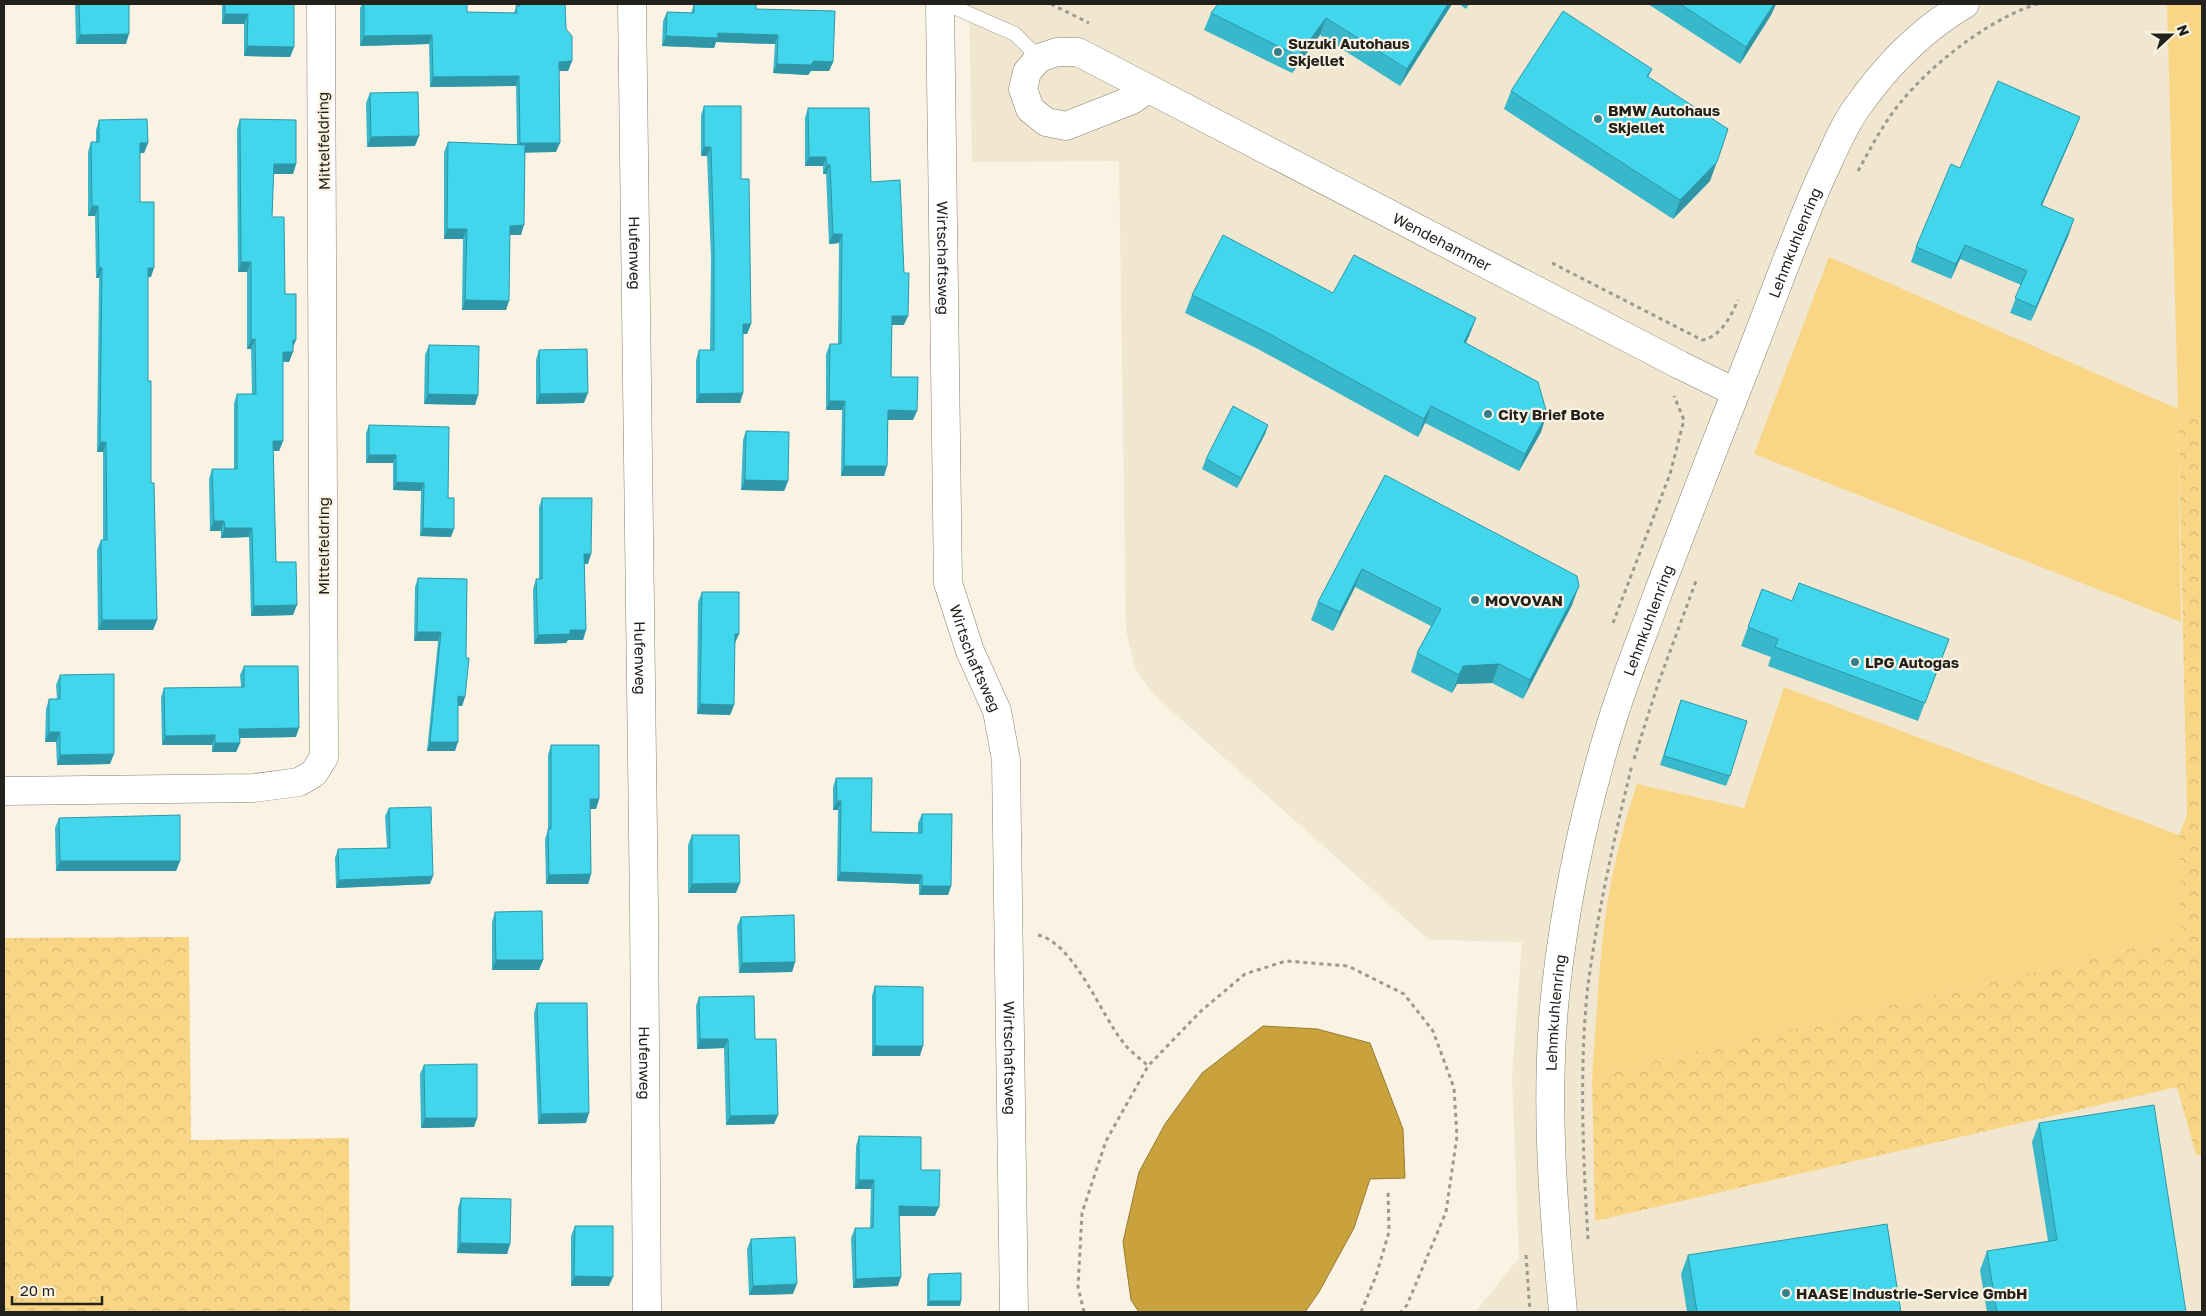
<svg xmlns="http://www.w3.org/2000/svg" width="2206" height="1316" font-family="'Golos Text',sans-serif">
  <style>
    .built { fill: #f1e7d0 }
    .grass { fill: #f9d685 }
    .forest { fill: url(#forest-crowns) }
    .water { fill: #c9a23e; stroke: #977b34 }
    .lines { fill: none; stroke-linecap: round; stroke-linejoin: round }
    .service-casing { stroke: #868072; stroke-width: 15 }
    .minor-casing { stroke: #868072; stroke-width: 29 }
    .path { stroke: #9e998e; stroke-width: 3; stroke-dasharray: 4 4; stroke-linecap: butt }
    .service { stroke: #fff; stroke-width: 14 }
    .minor { stroke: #fff; stroke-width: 28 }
    .wall { fill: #39b8cc }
    .shaded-wall { fill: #2e96a6 }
    .building { fill: #42d6ed; stroke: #2e96a6 }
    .poi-dot { fill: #397f8b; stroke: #faf3e4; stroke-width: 2 }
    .labels { text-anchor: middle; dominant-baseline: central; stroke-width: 4.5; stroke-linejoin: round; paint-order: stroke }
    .poi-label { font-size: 15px; font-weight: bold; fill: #23211b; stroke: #faf3e4; text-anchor: start }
    .street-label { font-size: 15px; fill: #23211b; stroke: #faf3e4 }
  </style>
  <defs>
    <pattern id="forest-crowns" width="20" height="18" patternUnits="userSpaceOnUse" patternTransform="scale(1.25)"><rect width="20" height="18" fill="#f9d685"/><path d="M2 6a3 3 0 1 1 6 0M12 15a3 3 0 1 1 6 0" fill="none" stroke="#d5b772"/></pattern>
  </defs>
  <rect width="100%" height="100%" fill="#faf3e4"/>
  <polygon class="built" points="969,4 2202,4 2202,1312 1475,1312 1519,1258 1512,1075 1522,942 1429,940 1157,698 1136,670 1126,632 1119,161 972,162"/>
  <g class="grass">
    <polygon points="2167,4 2202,4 2202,420 2178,410 2181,622 1754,454 1829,257 2178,409"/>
    <path d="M1784,687L2179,835L2182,937L1592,1076C1598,1007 1599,935 1614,868C1620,839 1628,811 1637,784L1744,808Z"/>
  </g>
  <g class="forest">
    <polygon points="2178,410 2202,420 2202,1155 2196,1155 2177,1087 1595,1221 1592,1076 2181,937 2179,835 2187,815"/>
    <polygon points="189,937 191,1140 349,1138 350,1312 4,1312 4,938"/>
  </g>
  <polygon class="water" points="1263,1026 1317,1029 1370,1043 1403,1129 1405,1178 1370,1179 1354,1228 1319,1292 1305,1312 1139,1312 1131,1300 1123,1242 1139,1172 1165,1124 1202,1073"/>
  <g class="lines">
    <g class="service-casing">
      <polyline id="service" points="947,4 1015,34 1039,58"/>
    </g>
    <g class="minor-casing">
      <g id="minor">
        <path id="s1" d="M632,4L644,910L647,1312"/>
        <path id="s2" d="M940,4L948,583L970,651L997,711L1006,760L1014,1312"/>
        <path id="s3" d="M1148,89L1132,100L1066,126L1046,122L1030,109L1023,89L1027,72L1039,58L1057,52H1078L1680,365L1735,392"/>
        <polyline points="4,791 254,788 299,782 314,773 324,757 321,4"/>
        <path id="s4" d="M1563,1312C1553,1205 1544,1094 1556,987C1566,898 1585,809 1611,724C1625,678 1643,635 1659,590C1690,509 1722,427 1754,346C1776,289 1797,231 1822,175C1833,152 1843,126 1858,106C1886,66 1923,29 1965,4"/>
      </g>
    </g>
    <g class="path">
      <polyline points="1051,4 1089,23"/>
      <path d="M1858,171C1867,155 1875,139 1885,124C1915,76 1983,21 2037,4"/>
      <path d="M1552,263L1702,340C1721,337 1731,316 1738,300"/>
      <polyline points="1613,623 1670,474 1684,420 1674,396"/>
      <polyline points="1634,759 1658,684 1696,581"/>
      <path d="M1038,935C1074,943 1101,1015 1123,1042C1129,1051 1140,1058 1148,1066"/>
      <path d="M1588,1239C1583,1158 1579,1065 1588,985C1598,911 1614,838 1632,765"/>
      <polyline points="1526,1255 1530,1312"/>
      <polyline points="1084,1312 1078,1287 1082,1213 1106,1141 1148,1066 1201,1011 1245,974 1286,961 1348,966 1404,994 1433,1031 1454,1088 1457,1136 1446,1212 1407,1305 1401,1312"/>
      <polyline points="1361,1312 1376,1276 1389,1232 1388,1189"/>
    </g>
    <use href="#service" class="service"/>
    <use href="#minor" class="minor"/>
  </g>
  <g class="wall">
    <polygon points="75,4 129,4 126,44 76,44"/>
    <polygon points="222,4 294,4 294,47 290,57 244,56 244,24 222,24"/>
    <polygon points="362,4 467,4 467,12 514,13 516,7 516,4 565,4 566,29 572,61 568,71 559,71 556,152 525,152 521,235 510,235 506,310 462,310 463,239 444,239 444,152 448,142 517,145 516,86 430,87 429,44 360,46 360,8"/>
    <polygon points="694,4 756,4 756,9 833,62 829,71 811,71 808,75 773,73 775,44 716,42 714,48 662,46 663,21 667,12 691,13"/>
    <polygon points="1452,4 1400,86 1320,35 1292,73 1204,30 1211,13"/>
    <polygon points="1459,4 1469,4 1466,9"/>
    <polygon points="1648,4 1776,4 1771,15 1740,64"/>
    <polygon points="1652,69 1648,78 1710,181 1673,219 1504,109 1511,91"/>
    <polygon points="370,93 415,146 367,147 366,103"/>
    <polygon points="704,106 741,179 751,324 747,334 743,334 743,393 740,403 696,403 696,360 699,350 710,350 711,258 707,156 701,156 701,115"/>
    <polygon points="808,108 871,182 904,325 892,325 891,377 913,420 888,420 887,466 884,476 841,476 842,410 826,410 826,354 830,344 838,344 839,243 829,244 826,174 823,174 823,166 805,166 805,118"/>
    <polygon points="240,119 296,164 293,174 273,174 272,217 293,349 289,362 283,362 283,441 279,451 273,451 276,562 293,615 251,616 249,537 221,538 221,531 210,531 209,479 212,469 234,469 234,403 237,394 252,394 251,349 247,349 247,272 238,272 237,129"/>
    <polygon points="99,120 148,143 144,153 140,153 140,202 151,277 148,277 148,381 151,483 157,620 153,630 98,630 97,550 101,540 103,540 103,452 97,452 99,278 96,278 95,216 88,216 88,152 91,142 96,142 96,130"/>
    <polygon points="2074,132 2042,205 2069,234 2031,321 2010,313 2021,285 1960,259 1951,279 1911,262 1916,247 1960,168"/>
    <polygon points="1333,293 1476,318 1469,336 1466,343 1541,432 1519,471 1425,423 1418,437 1258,349 1185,313 1192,295"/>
    <polygon points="429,345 478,395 475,405 424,404 425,355"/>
    <polygon points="539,350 584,403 536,404 536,360"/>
    <polygon points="369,425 448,498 451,537 420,536 421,491 393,490 393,463 366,463 366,433"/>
    <polygon points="1268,425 1265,434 1237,488 1202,469 1206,459"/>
    <polygon points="746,431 788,481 784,491 741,490 743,440"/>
    <polygon points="1385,475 1572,605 1523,699 1492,683 1457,684 1452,693 1411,672 1417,653 1431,626 1355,587 1333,631 1311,620 1318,602"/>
    <polygon points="542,498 588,564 584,564 586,630 583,640 568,640 566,643 534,644 533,589 536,579 539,579 539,507"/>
    <polygon points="418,578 467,579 465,697 462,706 458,706 455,751 427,751 438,641 414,641 415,587"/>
    <polygon points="1762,589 1792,601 1949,639 1918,721 1768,666 1771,657 1741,646"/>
    <polygon points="702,592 735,643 734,705 730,715 697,714 698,602"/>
    <polygon points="244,666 296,737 239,738 240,743 236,752 212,752 212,745 162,745 161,697 164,688 241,687 240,675"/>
    <polygon points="60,675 110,764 57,765 56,742 45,742 46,709 49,699 57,699 56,685"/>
    <polygon points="1681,700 1730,776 1726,786 1660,765"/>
    <polygon points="551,745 599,799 596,809 590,809 591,874 588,884 546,884 545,839 548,830 548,755"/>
    <polygon points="836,778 871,832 918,833 918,823 922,814 951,886 948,895 919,895 919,884 837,881 838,810 833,810 833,787"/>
    <polygon points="389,808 430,884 336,888 335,858 338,849 387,848 385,816"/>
    <polygon points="59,818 180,861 176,871 56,871 55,828"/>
    <polygon points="692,835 736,893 688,893 688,845"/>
    <polygon points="495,912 543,960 539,970 492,970 492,922"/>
    <polygon points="741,917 795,962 792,972 739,973 737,926"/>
    <polygon points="875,986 920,1056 872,1056 872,996"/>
    <polygon points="699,997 755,1039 778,1115 774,1124 726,1125 724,1048 697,1049 696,1006"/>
    <polygon points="537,1003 586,1123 538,1124 534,1013"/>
    <polygon points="424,1065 477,1118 474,1127 421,1128 420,1074"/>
    <polygon points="2039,1123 2186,1312 1987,1312 1980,1270 1987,1251 2048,1241 2032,1142"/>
    <polygon points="859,1136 921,1170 935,1216 899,1216 898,1286 853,1288 851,1238 855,1228 870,1228 871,1189 855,1189 856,1146"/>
    <polygon points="461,1198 510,1244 507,1254 457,1253 458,1208"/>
    <polygon points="575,1226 609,1286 571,1286 571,1236"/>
    <polygon points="751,1239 793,1294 749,1295 747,1249"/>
    <polygon points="1688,1255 1901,1312 1687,1312 1681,1274"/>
    <polygon points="929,1274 961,1301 960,1306 927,1306 927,1279"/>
  </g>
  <g class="shaded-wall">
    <polygon points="1448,4 1452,4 1400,86 1407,69"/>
    <polygon points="1774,4 1776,4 1771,15 1740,64 1746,47"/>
    <polygon points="225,14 248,14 244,24 222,24"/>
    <polygon points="1326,18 1320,35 1292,73 1298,56"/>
    <polygon points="718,33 778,35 775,44 716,42 714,48 662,46 666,36"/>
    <polygon points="129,34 126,44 76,44 80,35"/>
    <polygon points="432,35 429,44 360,46 364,36"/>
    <polygon points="247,46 294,47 290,57 244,56"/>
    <polygon points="572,61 568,71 556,71 559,62"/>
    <polygon points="814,61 833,62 829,71 811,71 808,75 773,73 777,64"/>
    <polygon points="519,76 516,86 430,87 433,77"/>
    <polygon points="2080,117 2074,132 2036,219 2041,205"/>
    <polygon points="419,136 415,146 367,147 371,137"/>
    <polygon points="140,143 148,143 144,153 136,153"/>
    <polygon points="520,143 560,143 556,152 517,153"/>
    <polygon points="704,147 711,147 707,156 701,156"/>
    <polygon points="809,157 826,157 823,166 805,166"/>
    <polygon points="1717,162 1710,181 1673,219 1680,200"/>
    <polygon points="274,164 296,164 293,174 270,174"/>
    <polygon points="827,165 830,165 826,174 823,174"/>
    <polygon points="92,206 98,206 95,216 88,216"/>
    <polygon points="2074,219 2069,234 2031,321 2036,307"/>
    <polygon points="524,225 521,235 506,235 510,226"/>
    <polygon points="447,229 467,229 463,239 444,239"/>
    <polygon points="833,234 842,234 839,243 829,244"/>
    <polygon points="1965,245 1960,259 1951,279 1956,264"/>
    <polygon points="241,262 251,262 247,272 238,272"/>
    <polygon points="99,268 102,268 99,278 96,278"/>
    <polygon points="148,268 154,268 151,277 144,278"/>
    <polygon points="465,300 509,301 506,310 462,310"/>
    <polygon points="892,316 908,316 904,325 889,325"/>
    <polygon points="1476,318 1469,336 1457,359 1464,342"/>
    <polygon points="743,324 751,324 747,334 739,334"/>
    <polygon points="255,339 251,349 247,349 251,340"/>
    <polygon points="293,340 296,340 292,350"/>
    <polygon points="283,352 293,352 289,362 279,361"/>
    <polygon points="588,393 584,403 536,404 540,394"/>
    <polygon points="743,393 740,403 696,403 699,394"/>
    <polygon points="428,394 478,395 475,405 424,404"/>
    <polygon points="829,401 845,401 842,410 826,410"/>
    <polygon points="1431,406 1425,423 1418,437 1424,419"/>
    <polygon points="888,410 917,411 913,420 884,420"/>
    <polygon points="1547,414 1541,432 1519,471 1525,454"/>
    <polygon points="1268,425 1265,434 1237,488 1241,478"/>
    <polygon points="273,441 283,441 279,451 269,451"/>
    <polygon points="100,442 106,442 103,452 97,452"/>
    <polygon points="369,455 396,455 393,463 366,463"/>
    <polygon points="844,466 887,466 884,476 841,476"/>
    <polygon points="745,480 788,481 784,491 741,490"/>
    <polygon points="396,482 424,483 421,491 393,490"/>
    <polygon points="214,521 224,521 221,531 210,531"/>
    <polygon points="225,528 252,528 249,537 221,538"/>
    <polygon points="423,528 454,529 451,537 420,536"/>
    <polygon points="584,554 591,554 588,564 581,564"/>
    <polygon points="1362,569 1355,587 1333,631 1340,612"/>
    <polygon points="1579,586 1572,605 1523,699 1530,680"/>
    <polygon points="297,605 293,615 251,616 254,606"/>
    <polygon points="102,620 157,620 153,630 98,630"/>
    <polygon points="570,630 586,630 583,640 568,640 566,643 534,644 538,635"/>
    <polygon points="417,632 441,632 438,641 414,641"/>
    <polygon points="735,634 739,634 735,643 731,643"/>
    <polygon points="1499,664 1492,683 1457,684 1452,693 1459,675 1463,666"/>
    <polygon points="458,696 465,697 462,706 454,705"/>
    <polygon points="700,704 734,705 730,715 697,714"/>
    <polygon points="299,728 296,737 236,738 239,729"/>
    <polygon points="49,732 60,732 56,742 45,742"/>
    <polygon points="215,735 212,745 162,745 165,736"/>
    <polygon points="430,742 458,742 455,751 427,751"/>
    <polygon points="215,743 240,743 236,752 212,752"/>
    <polygon points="114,754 110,764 57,765 60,755"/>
    <polygon points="590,799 599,799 596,809 586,809"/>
    <polygon points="837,801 841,801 838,810 833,810"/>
    <polygon points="60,861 180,861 176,871 56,871"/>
    <polygon points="840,872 922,875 919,884 837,881"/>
    <polygon points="591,874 588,884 546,884 549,875"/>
    <polygon points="433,876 430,884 336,888 339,880"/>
    <polygon points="740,883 736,893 688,893 692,884"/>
    <polygon points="922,886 951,886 948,895 919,895"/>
    <polygon points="496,960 543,960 539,970 492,970"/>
    <polygon points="795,962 792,972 739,973 742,963"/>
    <polygon points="700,1039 728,1039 724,1048 697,1049"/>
    <polygon points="875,1046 923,1046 920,1056 872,1056"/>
    <polygon points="589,1113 586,1123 538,1124 541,1114"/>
    <polygon points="778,1115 774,1124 726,1125 730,1116"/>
    <polygon points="425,1118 477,1118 474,1127 421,1128"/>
    <polygon points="859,1180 874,1180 871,1189 855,1189"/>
    <polygon points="899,1206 939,1207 935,1216 895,1216"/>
    <polygon points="460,1243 510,1244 507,1254 457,1253"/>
    <polygon points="574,1276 613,1277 609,1286 571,1286"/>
    <polygon points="901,1277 898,1286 853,1288 856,1279"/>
    <polygon points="797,1284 793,1294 749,1295 753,1286"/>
    <polygon points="929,1301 961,1301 960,1306 927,1306"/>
  </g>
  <g class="building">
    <polygon points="79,4 129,4 129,34 80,35"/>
    <polygon points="225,4 294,4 294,47 247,46 248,14 225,14"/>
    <polygon points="364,4 467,4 467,12 517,13 516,6 520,6 520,4 565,4 566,29 572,36 572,61 559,62 560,143 520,143 519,76 433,77 432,35 364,36"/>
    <polygon points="694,4 756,4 756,9 835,11 833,62 814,61 811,65 777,64 778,35 718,33 718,38 666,36 667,12 694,13"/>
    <polygon points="1218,4 1448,4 1407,69 1326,18 1298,56 1211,13"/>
    <polygon points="1680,4 1774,4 1746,47"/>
    <polygon points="1563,11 1652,69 1647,76 1728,129 1717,162 1680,200 1511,91"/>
    <polygon points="1998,81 2080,117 2041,205 2074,219 2036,307 2015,298 2027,271 1965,245 1956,264 1916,247 1951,164 1960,168"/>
    <polygon points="418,92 419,136 371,137 370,93"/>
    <polygon points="704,106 741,106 741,179 749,179 750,255 751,324 743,324 743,393 699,394 699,350 714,350 714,248 711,147 704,147"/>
    <polygon points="808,108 869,108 871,182 900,180 904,273 909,273 908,316 892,316 891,377 918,377 917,411 888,410 887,466 844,466 845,401 829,401 830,344 841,344 842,234 833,234 830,165 827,165 826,157 809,157"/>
    <polygon points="147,119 148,143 140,143 140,202 154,202 154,268 148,268 148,381 151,381 151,483 154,483 157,620 102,620 101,540 107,540 106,442 100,442 102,268 99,268 98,206 92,206 91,142 99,142 99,120"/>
    <polygon points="240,119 296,120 296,164 274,164 272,217 284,217 285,294 296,294 296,340 293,340 293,352 283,352 283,441 273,441 276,562 296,562 297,605 254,606 252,528 225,528 224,521 214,521 212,469 237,469 237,394 256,394 255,339 251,340 251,262 241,262"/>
    <polygon points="448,142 525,145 524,225 510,226 509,301 465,300 467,229 447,229"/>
    <polygon points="1223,235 1333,293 1354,255 1476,318 1464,342 1538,382 1547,414 1525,454 1431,406 1424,419 1264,331 1192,295"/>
    <polygon points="429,345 479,346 478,395 428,394"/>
    <polygon points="587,349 588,393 540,394 539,350"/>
    <polygon points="1233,406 1268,425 1241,478 1206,459"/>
    <polygon points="369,425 449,427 448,498 454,498 454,529 423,528 424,483 396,482 396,455 369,455"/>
    <polygon points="746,431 789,432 788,481 745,480"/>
    <polygon points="1385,475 1577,576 1579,586 1530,680 1499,664 1463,666 1459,675 1417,653 1441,609 1362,569 1340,612 1318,602"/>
    <polygon points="542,498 592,498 591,554 584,554 586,630 570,630 570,634 538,635 536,579 542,579"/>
    <polygon points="418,578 467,579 466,658 469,658 465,697 458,696 458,742 430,742 441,632 417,632"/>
    <polygon points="1799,583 1949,639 1925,703 1775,647 1778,639 1748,627 1762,589 1792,601"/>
    <polygon points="702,592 739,592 739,634 735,634 734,705 700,704"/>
    <polygon points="244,666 298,666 299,728 239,729 240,743 215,743 215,735 165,736 164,688 244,687"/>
    <polygon points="114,674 114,754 60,755 60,732 49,732 49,699 60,699 60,675"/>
    <polygon points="1681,700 1747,721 1730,776 1664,756"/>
    <polygon points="551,745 599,745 599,799 590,799 591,874 549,875 548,829 551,829"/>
    <polygon points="836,778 872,778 871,832 922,833 922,814 952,814 951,886 922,886 922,875 840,872 841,801 837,801"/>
    <polygon points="431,807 433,876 339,880 338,849 390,848 389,808"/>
    <polygon points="180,815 180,861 60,861 59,818"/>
    <polygon points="692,835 739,835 740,883 692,884"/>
    <polygon points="542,911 543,960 496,960 495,912"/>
    <polygon points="794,915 795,962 742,963 741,917"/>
    <polygon points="875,986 923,987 923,1046 875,1046"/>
    <polygon points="754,996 755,1039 776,1039 778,1115 730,1116 728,1039 700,1039 699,997"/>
    <polygon points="537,1003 587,1003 589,1113 541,1114"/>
    <polygon points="477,1064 477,1118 425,1118 424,1065"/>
    <polygon points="2154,1105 2186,1312 1997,1312 1987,1251 2057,1240 2039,1123"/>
    <polygon points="859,1136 921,1137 921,1170 940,1170 939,1207 899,1206 901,1277 856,1279 855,1228 873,1228 874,1180 859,1180"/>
    <polygon points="461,1198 511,1199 510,1244 460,1243"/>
    <polygon points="1887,1224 1901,1312 1697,1312 1688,1255"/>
    <polygon points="575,1226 613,1226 613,1277 574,1276"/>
    <polygon points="795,1237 797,1284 753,1286 751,1239"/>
    <polygon points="961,1273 961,1301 929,1301 929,1274"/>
  </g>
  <g class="poi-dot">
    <circle cx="1278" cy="52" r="5"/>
    <circle cx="1598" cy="119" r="5"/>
    <circle cx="1488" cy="414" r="5"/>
    <circle cx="1475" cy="600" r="5"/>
    <circle cx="1855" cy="662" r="5"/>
    <circle cx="1786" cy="1293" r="5"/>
  </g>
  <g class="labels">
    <g class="poi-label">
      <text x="1288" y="43">Suzuki Autohaus<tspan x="1288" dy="17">Skjellet</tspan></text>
      <text x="1608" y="110">BMW Autohaus<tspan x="1608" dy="17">Skjellet</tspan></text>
      <text x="1498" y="414">City Brief Bote</text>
      <text x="1485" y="600">MOVOVAN</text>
      <text x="1865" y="662">LPG Autogas</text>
      <text x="1796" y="1293">HAASE Industrie-Service GmbH</text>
    </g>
    <g class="street-label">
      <text transform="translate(323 141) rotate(-91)">Mittelfeldring</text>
      <text stroke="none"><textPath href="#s3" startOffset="639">Wendehammer</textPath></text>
      <text stroke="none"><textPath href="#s4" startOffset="1110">Lehmkuhlenring</textPath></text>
      <text stroke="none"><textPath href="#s1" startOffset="249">Hufenweg</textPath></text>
      <text stroke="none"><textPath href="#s2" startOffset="254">Wirtschaftsweg</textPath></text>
      <text transform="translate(323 546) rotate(-90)">Mittelfeldring</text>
      <text stroke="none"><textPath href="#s4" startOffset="705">Lehmkuhlenring</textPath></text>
      <text stroke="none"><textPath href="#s1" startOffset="654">Hufenweg</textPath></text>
      <text stroke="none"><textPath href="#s2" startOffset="659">Wirtschaftsweg</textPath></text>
      <text stroke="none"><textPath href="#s4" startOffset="300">Lehmkuhlenring</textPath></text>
      <text stroke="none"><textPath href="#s2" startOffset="1064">Wirtschaftsweg</textPath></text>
      <text stroke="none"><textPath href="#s1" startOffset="1059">Hufenweg</textPath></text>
    </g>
  </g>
  <rect width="2206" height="1316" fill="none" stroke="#23211b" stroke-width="10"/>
  <g transform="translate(2171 35) rotate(69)" stroke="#faf3e4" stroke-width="4" paint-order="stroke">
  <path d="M0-4L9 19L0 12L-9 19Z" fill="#23211b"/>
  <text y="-8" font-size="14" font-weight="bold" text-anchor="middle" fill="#23211b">N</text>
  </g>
  <path d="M12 1296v8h90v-8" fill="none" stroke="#23211b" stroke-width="2.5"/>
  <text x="20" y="1296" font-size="15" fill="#23211b" stroke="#faf3e4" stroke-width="4" paint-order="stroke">20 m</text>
</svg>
